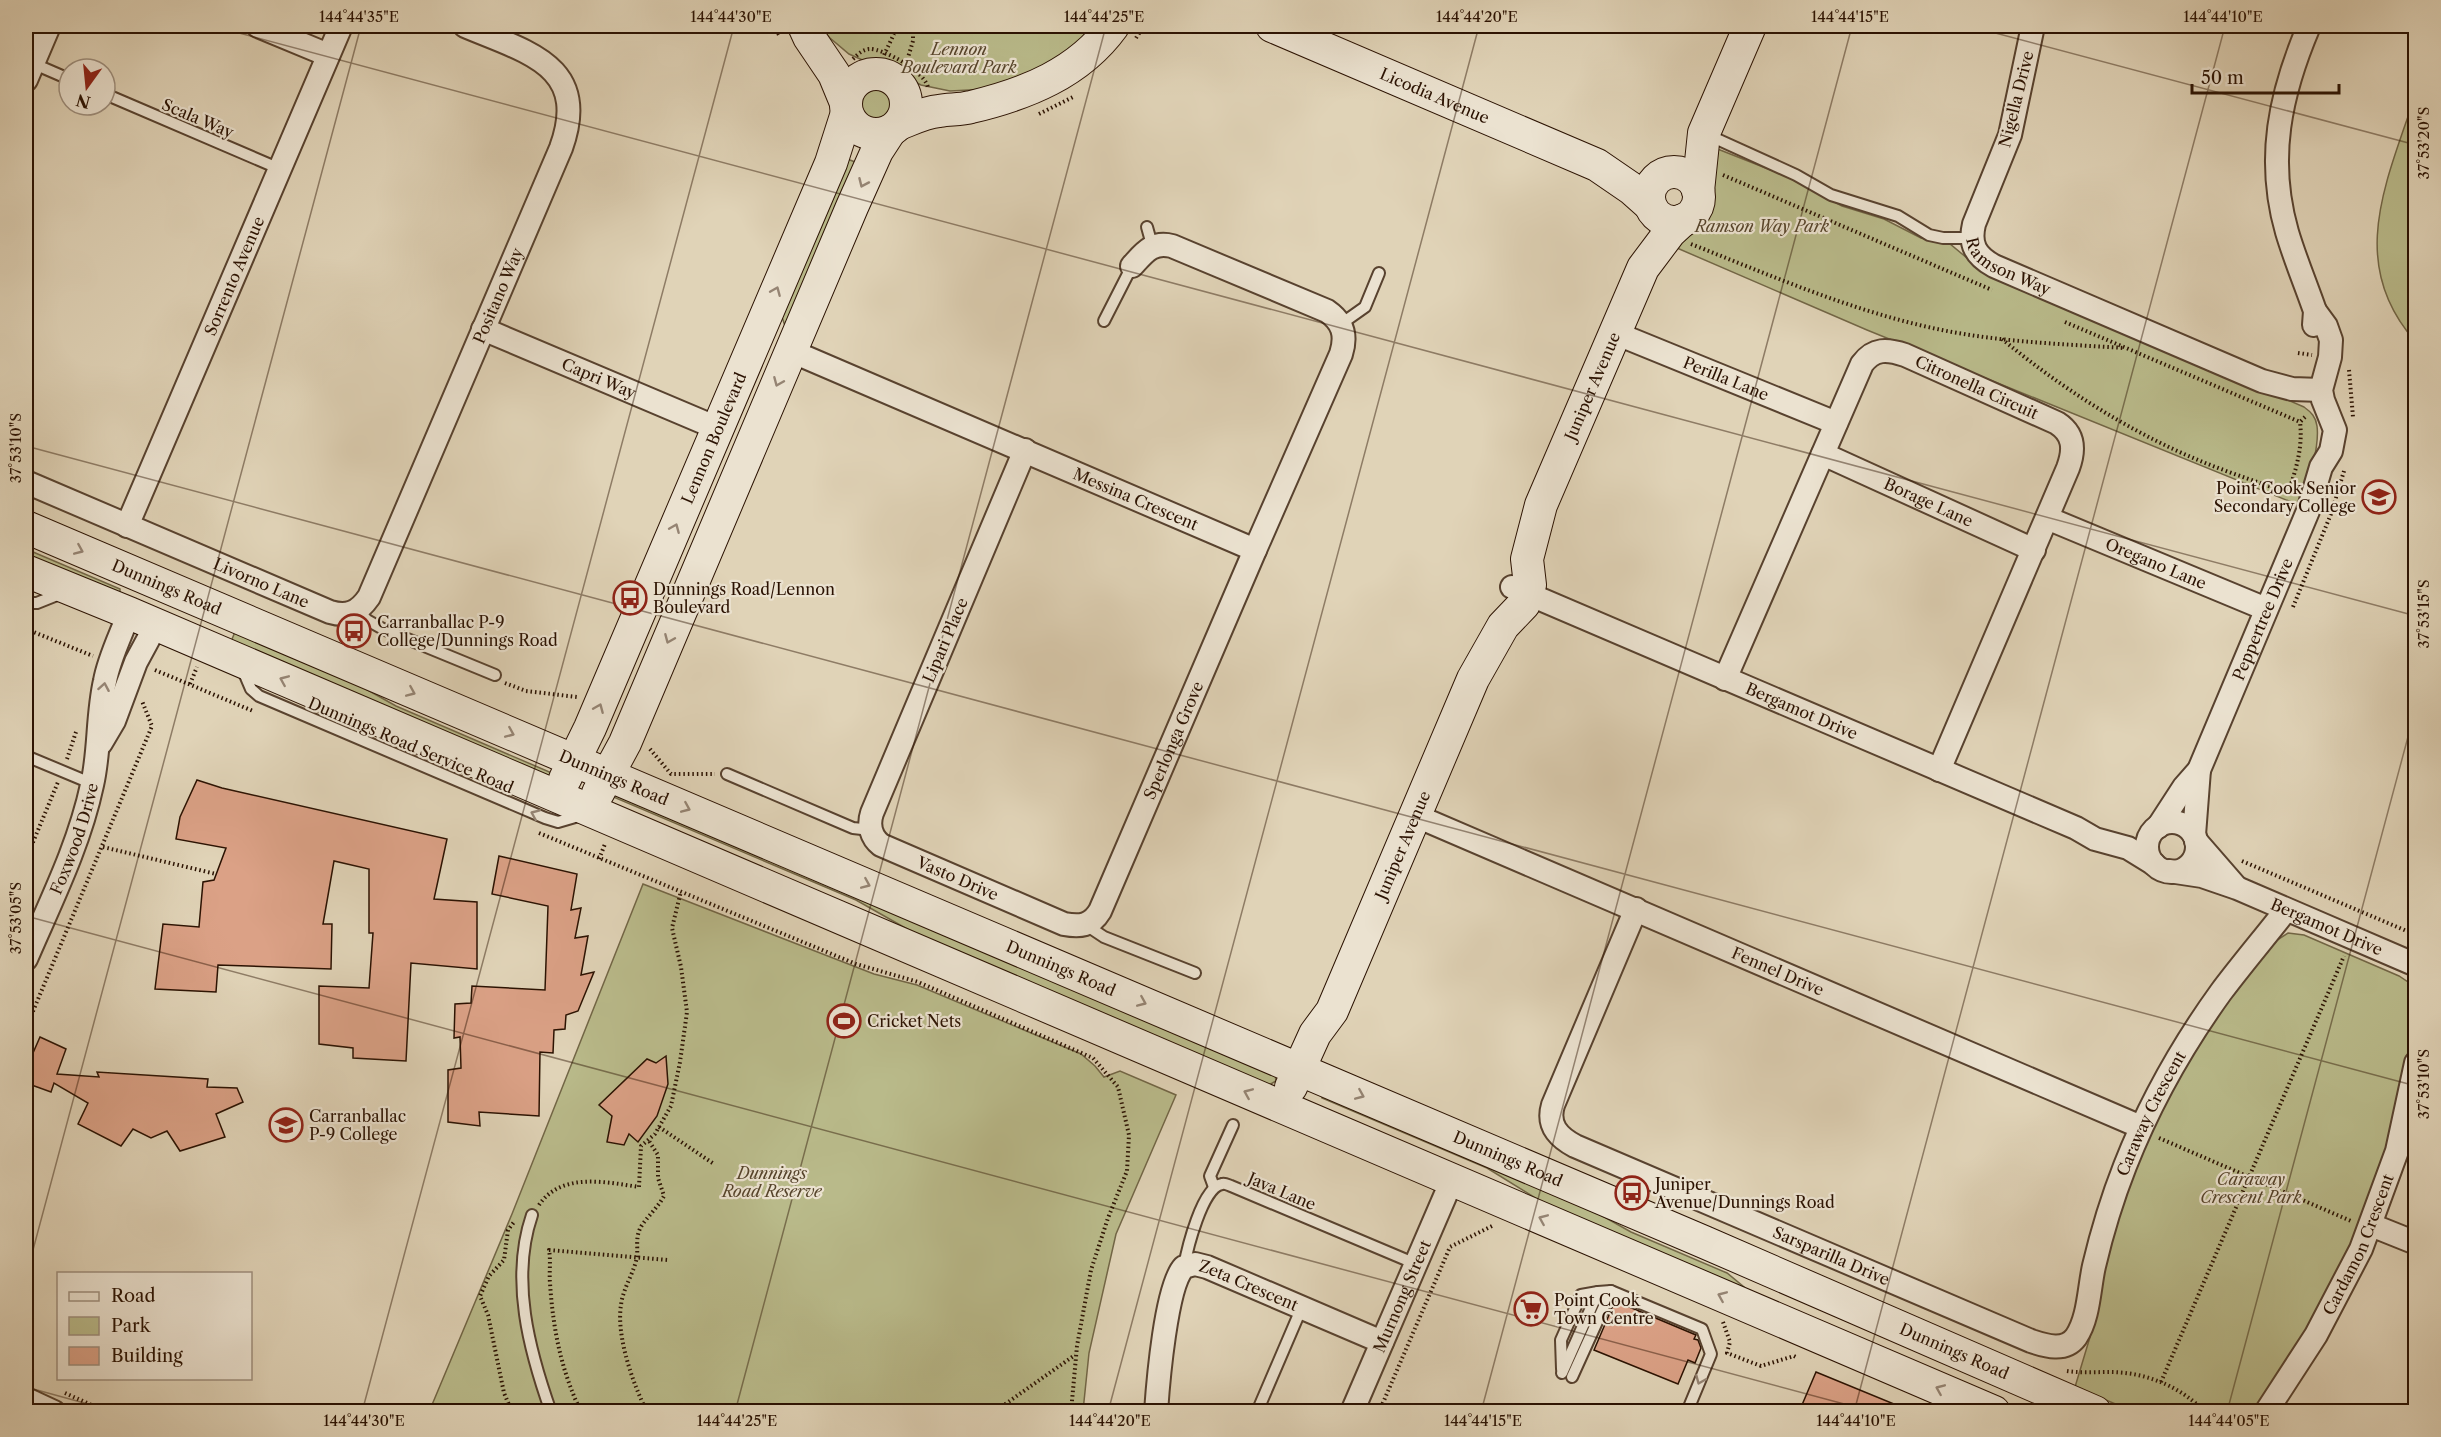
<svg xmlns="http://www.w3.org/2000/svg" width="2441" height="1437" font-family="'Libre Caslon Text',serif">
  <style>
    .green { fill: #b9ba8a; stroke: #726646; stroke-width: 1.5 }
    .building { fill: #dba186; stroke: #2b1202; stroke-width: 1.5 }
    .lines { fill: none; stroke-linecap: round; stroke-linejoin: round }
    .lane-casing { stroke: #58422f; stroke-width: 14 }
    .street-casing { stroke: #58422f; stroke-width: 26 }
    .secondary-casing { stroke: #2b1202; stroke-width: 34 }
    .path { stroke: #2b1202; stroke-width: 4; stroke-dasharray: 1.5 3; stroke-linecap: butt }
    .lane { stroke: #ebe2d0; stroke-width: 10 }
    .street { stroke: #ebe2d0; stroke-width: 22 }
    .secondary { stroke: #ebe2d0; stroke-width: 32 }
    .oneway { stroke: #958473 }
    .ticks { fill: none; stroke: #2b1202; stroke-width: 1.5; stroke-opacity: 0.45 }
    .labels { text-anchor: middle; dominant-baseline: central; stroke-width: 4.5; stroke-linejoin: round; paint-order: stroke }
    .park-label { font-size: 16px; font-style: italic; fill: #56442b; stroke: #ebe2d0 }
    .street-label { font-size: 16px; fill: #2b1202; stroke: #ebe2d0 }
    .poi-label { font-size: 16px; fill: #2b1202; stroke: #ebe2d0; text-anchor: start }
    .neatline { fill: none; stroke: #2b1202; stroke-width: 2 }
    .ticks-label { font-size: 15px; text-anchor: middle; fill: #2b1202 }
  </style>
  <rect width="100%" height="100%" fill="#e0d3b7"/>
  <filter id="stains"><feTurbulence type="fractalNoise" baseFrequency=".00333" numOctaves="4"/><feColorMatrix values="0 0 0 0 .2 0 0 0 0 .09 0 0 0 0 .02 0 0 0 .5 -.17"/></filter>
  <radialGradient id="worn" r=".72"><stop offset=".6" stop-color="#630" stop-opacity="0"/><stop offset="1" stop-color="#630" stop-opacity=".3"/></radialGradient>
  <g class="green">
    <polygon points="819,26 1098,26 1066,57 988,89 950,91 921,85 891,69 869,63 849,54 830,38"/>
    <circle cx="876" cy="105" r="15"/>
    <path d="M2415,96L2416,341H2415C2346,263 2387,181 2415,96Z"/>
    <path d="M1710,146L1786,176L1842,206L1884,219L1921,238L1950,244L1978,267L2304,407C2311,412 2316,417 2317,426C2320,448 2308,485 2301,506L1867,330L1670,245L1696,222L1705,210Z"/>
    <polygon points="842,157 863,165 786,329 782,317"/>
    <polygon points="26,549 120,589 120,595 26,557"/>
    <polygon points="237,627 316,661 396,706 554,774 553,782 230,644"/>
    <polygon points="620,791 1275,1074 1276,1081 1267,1086 923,938 856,900 611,796"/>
    <polygon points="643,884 874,974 917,985 1081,1054 1095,1066 1104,1077 1120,1071 1176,1095 1116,1234 1089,1353 1083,1411 429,1412 512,1214"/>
    <polygon points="2288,933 2304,935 2399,976 2408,982 2414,995 2405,1081 2382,1171 2328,1300 2253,1411 2132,1411 2075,1387 2090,1337 2105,1256 2143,1145 2205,1030 2274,942"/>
    <polygon points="1321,1093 1540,1181 1631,1232 1727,1273 1744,1287 1743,1289 1550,1207 1487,1168 1322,1098"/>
  </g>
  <g class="building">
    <polygon points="197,780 222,788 447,839 434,899 477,902 477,969 411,963 406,1061 353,1058 353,1048 319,1044 319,986 369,988 373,933 369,933 369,869 334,861 323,924 332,924 331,969 218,965 216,992 155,989 163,924 199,927 203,882 214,880 226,848 176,839 180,817"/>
    <polygon points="499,856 577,874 571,910 581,908 575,938 588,936 581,975 594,972 578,1011 566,1015 565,1029 554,1030 553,1053 540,1052 539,1116 479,1112 480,1126 448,1122 448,1070 461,1068 460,1037 454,1038 455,1004 471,1003 472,986 545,990 548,906 492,894"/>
    <polygon points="40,1037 66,1049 57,1074 99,1077 97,1072 208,1079 207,1087 237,1088 243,1102 216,1114 225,1137 180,1151 167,1131 151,1138 133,1129 121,1146 78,1124 88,1103 54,1083 51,1092 26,1083 26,1069"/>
    <polygon points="666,1056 668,1084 657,1116 638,1142 629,1134 624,1145 607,1142 612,1116 599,1105 647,1059 656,1063"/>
    <polygon points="1615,1301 1696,1335 1694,1339 1698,1340 1701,1348 1695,1363 1688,1360 1678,1384 1594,1350"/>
    <polygon points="1816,1372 1911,1411 1911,1412 1799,1412"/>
  </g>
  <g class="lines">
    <g class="lane-casing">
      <g id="lane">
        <polyline points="32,63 69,79"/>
        <polyline points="105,94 280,169"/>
        <polyline points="1708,135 1796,175 1831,195 1898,216 1929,235 1943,238 1972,238"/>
        <polyline points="1147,227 1152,245"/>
        <polyline points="1104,321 1132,266"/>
        <polyline points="1341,324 1365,307 1379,273"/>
        <polyline points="26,603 37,603 62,593"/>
        <polyline points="357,610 367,620 383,629 495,675"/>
        <polyline points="242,668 251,689 259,696 545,818 558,822 582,815"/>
        <polyline points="26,756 93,784"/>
        <polyline points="727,774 853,828 871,830"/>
        <polyline points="1086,925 1104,937 1195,973"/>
        <polyline points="1214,1187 1210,1176 1233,1125"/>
        <path d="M532,1215C510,1279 529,1350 551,1412"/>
        <path d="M1184,1267C1187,1250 1202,1187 1222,1184C1225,1183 1228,1185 1231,1186L1416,1264"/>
        <polyline points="1562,1369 1561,1340 1581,1295 1598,1292"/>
        <polyline points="1562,1373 1598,1292 1611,1291"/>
        <polyline points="1572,1377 1611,1291 1702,1329 1711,1354 1687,1412"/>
        <polyline points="1257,1412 1302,1307"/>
      </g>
    </g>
    <g class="street-casing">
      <g id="street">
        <polyline points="258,26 328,55"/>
        <path id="s1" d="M2033,26L2010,135L1974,224C1969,245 1976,256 1994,266L2262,381L2292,389L2321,390"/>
        <path d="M2309,26C2280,94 2266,159 2287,232C2295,259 2306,285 2315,311L2314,325"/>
        <polyline points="26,80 49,26"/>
        <path id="s2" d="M483,329L717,428"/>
        <path id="s3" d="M1615,333L1836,423"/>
        <path id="s4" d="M791,351L1255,550L1341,354C1347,335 1343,322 1327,311L1172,246C1152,241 1144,253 1132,266"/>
        <path id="s5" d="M1025,450L872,813C868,825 871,837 881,845L1064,924C1080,927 1091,926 1100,911L1255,550"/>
        <path id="s6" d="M1823,454L2034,550"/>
        <path id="s7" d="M26,482L330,612C347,617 358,613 369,597L561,148C591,65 526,52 465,26"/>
        <path id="s8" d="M2047,518L2266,609"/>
        <path id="s9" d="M127,526L341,26"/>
        <path id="s10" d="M1512,587L2076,828L2095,839L2128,848L2154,864"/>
        <path id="s11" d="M1725,679L1862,364C1874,348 1887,349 1905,355L2057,423C2074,434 2075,449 2068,468L1939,770"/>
        <polyline points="101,743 114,721 136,662 156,625"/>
        <path id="s12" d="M1414,815L2141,1127"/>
        <circle cx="2172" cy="847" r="25"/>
        <path id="s13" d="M2158,827L2184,787L2199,770L2308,511L2321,467L2331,451L2335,430L2323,400L2321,390L2330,357L2331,340L2326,326L2315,311"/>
        <polyline points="2194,835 2199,770"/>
        <polyline points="2196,841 2236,887"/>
        <path id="s14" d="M2169,871L2202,876L2237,888L2416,965"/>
        <path id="s15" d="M1636,909L1553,1105C1547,1125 1558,1137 1575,1146L2031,1341C2046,1346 2065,1352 2076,1337C2089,1318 2089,1288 2094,1266C2102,1232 2112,1199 2125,1166C2149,1105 2182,1046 2221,992C2242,964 2265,937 2286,910"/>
        <path id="s16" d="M26,959C50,903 79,846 92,785C100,751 97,716 105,681C109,658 121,635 129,613"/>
        <polyline points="2371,1225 2416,1243"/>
        <polyline points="26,1399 54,1412"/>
        <path id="s17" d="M1156,1412C1158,1383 1166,1285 1184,1267L1195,1264L1207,1267L1382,1342"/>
        <path id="s18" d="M1352,1412L1452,1180"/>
        <path id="s19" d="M2266,1412L2316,1335L2361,1249L2397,1151L2416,1063"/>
      </g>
    </g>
    <g class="secondary-casing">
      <g id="secondary">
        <polyline points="804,26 809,37 834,74 846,103"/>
        <path id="s20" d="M1272,26L1597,165L1632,189L1650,205"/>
        <circle cx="876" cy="104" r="30"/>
        <path d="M899,124C912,119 925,112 939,111C950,109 960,110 971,107C1026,94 1079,73 1113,26"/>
        <circle cx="1674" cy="197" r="25"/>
        <polyline points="1698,191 1704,133 1750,26"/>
        <path id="s21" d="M26,527L1704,1242L2095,1412"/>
        <polyline points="26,571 129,613 1994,1412"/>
        <path id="s22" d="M565,779L590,728L831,163L847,113"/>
        <polyline points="598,793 625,743 852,207 877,151 890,131"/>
        <path id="s23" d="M1291,1087L1315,1034L1332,1011L1473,679L1503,626L1524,604L1530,585L1527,559L1541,505L1643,268L1670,232L1683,220"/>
      </g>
    </g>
    <g class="path">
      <polyline points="773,26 779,35"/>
      <polyline points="1136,38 1144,26"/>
      <polyline points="884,55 894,34 904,26"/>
      <path d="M853,59C858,54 862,50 869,49C883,48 928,73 928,89"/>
      <polyline points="906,64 913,41 913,26"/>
      <polyline points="1039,114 1075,96"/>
      <polyline points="1723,175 1992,290"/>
      <path d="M1691,244C1772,276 1852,311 1937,329C1998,342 2062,344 2124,348"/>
      <polyline points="2065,322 2300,422 2307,415"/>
      <path d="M2002,339C2060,387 2128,431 2198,460C2227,472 2258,482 2288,493C2296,470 2303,447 2300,422"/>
      <polyline points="2298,353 2312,355"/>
      <polyline points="2349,370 2353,417"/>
      <polyline points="2293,607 2331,514 2344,471"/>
      <polyline points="26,629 93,656"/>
      <polyline points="155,670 253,711"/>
      <polyline points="505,683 526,691 577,697"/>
      <polyline points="190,684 197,667"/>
      <polyline points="650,749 671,774 715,774"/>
      <polyline points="67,759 76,732"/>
      <polyline points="539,833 856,964 918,982 1093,1058 1118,1087 1129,1135 1127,1171 1108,1218 1091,1270 1077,1346 1071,1412"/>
      <polyline points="103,847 216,874"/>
      <polyline points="26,859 58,782"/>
      <polyline points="599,859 605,844"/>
      <polyline points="2242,861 2416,935"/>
      <polyline points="26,1028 152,726 142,701"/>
      <polyline points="659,1127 714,1164"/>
      <polyline points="2159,1138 2351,1221"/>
      <path d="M539,1205C561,1172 606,1182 639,1187L641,1146L655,1134L671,1106L680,1062L687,1012L681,967L672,928L681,891"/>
      <polyline points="1723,1322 1730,1342 1727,1353 1761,1366 1794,1356 1796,1357"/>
      <path d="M2067,1371C2081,1373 2095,1372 2109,1372C2145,1372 2180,1386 2205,1412"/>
      <polyline points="2161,1382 2344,956"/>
      <polyline points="65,1393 107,1412"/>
      <polyline points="512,1412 504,1393 488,1315 480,1296 489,1276 504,1260 508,1230 514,1222"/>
      <path d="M581,1412C561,1370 553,1329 550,1283C549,1272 551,1261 549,1250L668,1260"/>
      <path d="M647,1412C633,1384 616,1336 621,1305C623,1288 634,1273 637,1257C638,1245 635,1236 642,1225C649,1215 658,1207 664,1196L658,1178V1155L649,1141"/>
      <polyline points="994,1412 1075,1355"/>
      <polyline points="1379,1412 1450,1247 1492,1226"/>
    </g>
    <use href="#lane" class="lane"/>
    <use href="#street" class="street"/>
    <use href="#secondary" class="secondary"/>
  </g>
  <defs><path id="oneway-chevron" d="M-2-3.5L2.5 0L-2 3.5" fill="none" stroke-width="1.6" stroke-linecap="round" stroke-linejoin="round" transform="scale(1.5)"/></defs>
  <g class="oneway">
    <use href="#oneway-chevron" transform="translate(863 183) rotate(114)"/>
    <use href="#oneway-chevron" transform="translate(776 291) rotate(-67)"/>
    <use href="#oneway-chevron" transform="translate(778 382) rotate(113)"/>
    <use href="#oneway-chevron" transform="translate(675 528) rotate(-67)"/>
    <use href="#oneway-chevron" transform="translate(79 550) rotate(23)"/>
    <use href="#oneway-chevron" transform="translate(669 639) rotate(113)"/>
    <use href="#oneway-chevron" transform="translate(284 680) rotate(-157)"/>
    <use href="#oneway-chevron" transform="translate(104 687) rotate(-80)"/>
    <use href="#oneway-chevron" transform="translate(411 692) rotate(23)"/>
    <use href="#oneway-chevron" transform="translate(599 708) rotate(-67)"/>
    <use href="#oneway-chevron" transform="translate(510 733) rotate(23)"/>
    <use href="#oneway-chevron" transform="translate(686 808) rotate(23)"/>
    <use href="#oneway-chevron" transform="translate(535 814) rotate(-157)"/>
    <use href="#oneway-chevron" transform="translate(866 884) rotate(23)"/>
    <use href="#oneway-chevron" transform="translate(1142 1002) rotate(23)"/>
    <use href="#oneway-chevron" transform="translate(1248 1093) rotate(-157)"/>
    <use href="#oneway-chevron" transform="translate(1360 1095) rotate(23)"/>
    <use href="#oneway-chevron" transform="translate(1543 1219) rotate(-157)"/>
    <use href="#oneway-chevron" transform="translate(1722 1296) rotate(-157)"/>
    <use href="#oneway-chevron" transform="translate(1700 1380) rotate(113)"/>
    <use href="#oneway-chevron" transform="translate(1940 1389) rotate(-157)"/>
  </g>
  <path class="ticks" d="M213,26L2416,616M1969,26L2416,145M26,446L2416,1086M26,916L1874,1412M26,1276L361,26M26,1387L117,1412M362,1412L734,26M735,1412L1106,26M1108,1412L1479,26M1481,1412L1852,26M1854,1412L2225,26M2227,1412L2416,707"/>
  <defs>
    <g id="school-ring" transform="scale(1.725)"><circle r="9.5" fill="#ebe2d0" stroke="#8f2418" stroke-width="1.5"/><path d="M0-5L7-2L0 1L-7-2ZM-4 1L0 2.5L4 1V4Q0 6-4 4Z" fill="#8f2418"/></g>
    <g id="bus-ring" transform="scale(1.725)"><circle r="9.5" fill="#ebe2d0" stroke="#8f2418" stroke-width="1.5"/><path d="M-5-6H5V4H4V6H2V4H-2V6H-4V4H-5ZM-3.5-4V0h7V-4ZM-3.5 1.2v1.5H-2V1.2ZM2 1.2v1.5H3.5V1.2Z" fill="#8f2418"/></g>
    <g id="stadium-ring" transform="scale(1.725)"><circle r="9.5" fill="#ebe2d0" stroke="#8f2418" stroke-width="1.5"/><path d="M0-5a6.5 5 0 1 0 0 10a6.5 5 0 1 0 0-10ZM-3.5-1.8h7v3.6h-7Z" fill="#8f2418"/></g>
    <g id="supermarket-ring" transform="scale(1.725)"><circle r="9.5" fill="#ebe2d0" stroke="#8f2418" stroke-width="1.5"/><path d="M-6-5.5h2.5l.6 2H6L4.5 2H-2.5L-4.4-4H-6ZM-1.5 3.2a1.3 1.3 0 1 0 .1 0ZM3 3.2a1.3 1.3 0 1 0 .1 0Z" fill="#8f2418"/></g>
  </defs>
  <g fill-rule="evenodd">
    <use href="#school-ring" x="2379" y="497"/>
    <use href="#bus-ring" x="630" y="598"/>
    <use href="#bus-ring" x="354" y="631"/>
    <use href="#stadium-ring" x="844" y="1021"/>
    <use href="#school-ring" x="286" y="1125"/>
    <use href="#bus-ring" x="1632" y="1193"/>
    <use href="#supermarket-ring" x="1531" y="1309"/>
  </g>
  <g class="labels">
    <g class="park-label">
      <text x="959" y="49">Lennon<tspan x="959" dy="18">Boulevard Park</tspan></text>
      <text x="1762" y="226">Ramson Way Park</text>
      <text x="772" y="1173">Dunnings<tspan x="772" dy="18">Road Reserve</tspan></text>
      <text x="2251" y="1179">Caraway<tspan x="2251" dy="18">Crescent Park</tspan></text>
    </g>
    <g class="street-label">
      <text stroke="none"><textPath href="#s20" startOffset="177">Licodia Avenue</textPath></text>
      <text transform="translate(2016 99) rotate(-76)">Nigella Drive</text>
      <text transform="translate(198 118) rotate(23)">Scala Way</text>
      <text stroke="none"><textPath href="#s1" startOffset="270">Ramson Way</textPath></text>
      <text stroke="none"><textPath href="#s9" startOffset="272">Sorrento Avenue</textPath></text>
      <text stroke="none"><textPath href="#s7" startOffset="704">Positano Way</textPath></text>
      <text stroke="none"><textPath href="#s2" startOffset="126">Capri Way</textPath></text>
      <text stroke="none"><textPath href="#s3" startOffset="120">Perilla Lane</textPath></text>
      <text stroke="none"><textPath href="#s23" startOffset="770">Juniper Avenue</textPath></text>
      <text stroke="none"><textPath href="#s11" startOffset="470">Citronella Circuit</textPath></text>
      <text stroke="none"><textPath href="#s22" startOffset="372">Lennon Boulevard</textPath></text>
      <text stroke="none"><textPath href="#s4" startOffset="375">Messina Crescent</textPath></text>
      <text stroke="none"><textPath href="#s6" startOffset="116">Borage Lane</textPath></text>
      <text stroke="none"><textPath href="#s8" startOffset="118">Oregano Lane</textPath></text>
      <text stroke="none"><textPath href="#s7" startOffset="256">Livorno Lane</textPath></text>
      <text stroke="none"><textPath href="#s21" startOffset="153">Dunnings Road</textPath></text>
      <text stroke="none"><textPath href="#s13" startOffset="234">Peppertree Drive</textPath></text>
      <text transform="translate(945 640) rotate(-67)">Lipari Place</text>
      <text stroke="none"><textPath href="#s10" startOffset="315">Bergamot Drive</textPath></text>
      <text stroke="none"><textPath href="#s5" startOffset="856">Sperlonga Grove</textPath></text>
      <text transform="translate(411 745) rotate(23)">Dunnings Road Service Road</text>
      <text stroke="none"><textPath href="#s21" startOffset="639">Dunnings Road</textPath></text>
      <text stroke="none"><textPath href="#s16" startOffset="130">Foxwood Drive</textPath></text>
      <text stroke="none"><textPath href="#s23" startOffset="267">Juniper Avenue</textPath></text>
      <text stroke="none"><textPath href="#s5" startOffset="513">Vasto Drive</textPath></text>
      <text stroke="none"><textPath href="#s14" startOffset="168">Bergamot Drive</textPath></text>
      <text stroke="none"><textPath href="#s21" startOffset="1125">Dunnings Road</textPath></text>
      <text stroke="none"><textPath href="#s12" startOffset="396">Fennel Drive</textPath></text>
      <text stroke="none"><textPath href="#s15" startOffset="1046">Caraway Crescent</textPath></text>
      <text stroke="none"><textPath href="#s21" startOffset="1611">Dunnings Road</textPath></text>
      <text transform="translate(1282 1191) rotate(23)">Java Lane</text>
      <text stroke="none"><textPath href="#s19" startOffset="192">Cardamon Crescent</textPath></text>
      <text stroke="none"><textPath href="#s15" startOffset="543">Sarsparilla Drive</textPath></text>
      <text stroke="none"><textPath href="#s17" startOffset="218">Zeta Crescent</textPath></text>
      <text stroke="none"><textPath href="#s18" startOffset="126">Murnong Street</textPath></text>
      <text stroke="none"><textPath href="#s21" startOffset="2097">Dunnings Road</textPath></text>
    </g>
    <g class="poi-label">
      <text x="2356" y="488" text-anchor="end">Point Cook Senior<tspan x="2356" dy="18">Secondary College</tspan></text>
      <text x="653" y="589">Dunnings Road/Lennon<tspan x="653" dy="18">Boulevard</tspan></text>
      <text x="377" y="622">Carranballac P-9<tspan x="377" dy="18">College/Dunnings Road</tspan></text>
      <text x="867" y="1021">Cricket Nets</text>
      <text x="309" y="1116">Carranballac<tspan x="309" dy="18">P-9 College</tspan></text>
      <text x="1655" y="1184">Juniper<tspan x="1655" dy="18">Avenue/Dunnings Road</tspan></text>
      <text x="1554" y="1300">Point Cook<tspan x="1554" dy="18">Town Centre</tspan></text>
    </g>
  </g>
  <rect width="2441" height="1437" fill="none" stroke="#e0d3b7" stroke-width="66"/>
  <rect x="57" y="1272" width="195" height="108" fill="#ebe2d0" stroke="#9e8f7e" stroke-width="1.5"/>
  <rect x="69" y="1292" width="30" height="9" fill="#ebe2d0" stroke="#9e8f7e" stroke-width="1.5"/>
  <text x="111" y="1302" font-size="18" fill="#2b1202">Road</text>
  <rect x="69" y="1317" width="30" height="18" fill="#b9ba8a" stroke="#9e8f7e" stroke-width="1.5"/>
  <text x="111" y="1332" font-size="18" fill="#2b1202">Park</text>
  <rect x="69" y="1347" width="30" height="18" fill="#dba186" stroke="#9e8f7e" stroke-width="1.5"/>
  <text x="111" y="1362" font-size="18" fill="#2b1202">Building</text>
  <g transform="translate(87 87) rotate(195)"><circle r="28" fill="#ebe2d0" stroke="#9e8f7e" stroke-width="1.5"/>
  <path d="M0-4.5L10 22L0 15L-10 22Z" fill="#8f2418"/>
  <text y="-9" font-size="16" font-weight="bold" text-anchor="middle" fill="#2b1202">N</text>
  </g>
  <path d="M2192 84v9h147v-9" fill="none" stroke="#2b1202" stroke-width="3"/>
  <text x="2201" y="84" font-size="18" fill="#2b1202" stroke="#ebe2d0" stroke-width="4.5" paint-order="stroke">50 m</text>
  <rect x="33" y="33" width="2375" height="1371" class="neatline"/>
  <g class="ticks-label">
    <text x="359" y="22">144°44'35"E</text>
    <text x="731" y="22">144°44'30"E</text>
    <text x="1104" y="22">144°44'25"E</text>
    <text x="1477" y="22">144°44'20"E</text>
    <text x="1850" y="22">144°44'15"E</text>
    <text x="2223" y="22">144°44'10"E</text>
    <text transform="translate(2424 143) rotate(-90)" y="5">37°53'20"S</text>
    <text transform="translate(16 448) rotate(-90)" y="5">37°53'10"S</text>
    <text transform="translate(2424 614) rotate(-90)" y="5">37°53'15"S</text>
    <text transform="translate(16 918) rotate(-90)" y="5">37°53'05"S</text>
    <text transform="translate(2424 1084) rotate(-90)" y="5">37°53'10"S</text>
    <text x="364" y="1426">144°44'30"E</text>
    <text x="737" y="1426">144°44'25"E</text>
    <text x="1110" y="1426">144°44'20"E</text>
    <text x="1483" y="1426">144°44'15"E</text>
    <text x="1856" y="1426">144°44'10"E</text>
    <text x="2229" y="1426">144°44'05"E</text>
  </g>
  <rect width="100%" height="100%" filter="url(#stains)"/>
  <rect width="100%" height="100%" fill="url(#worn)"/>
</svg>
